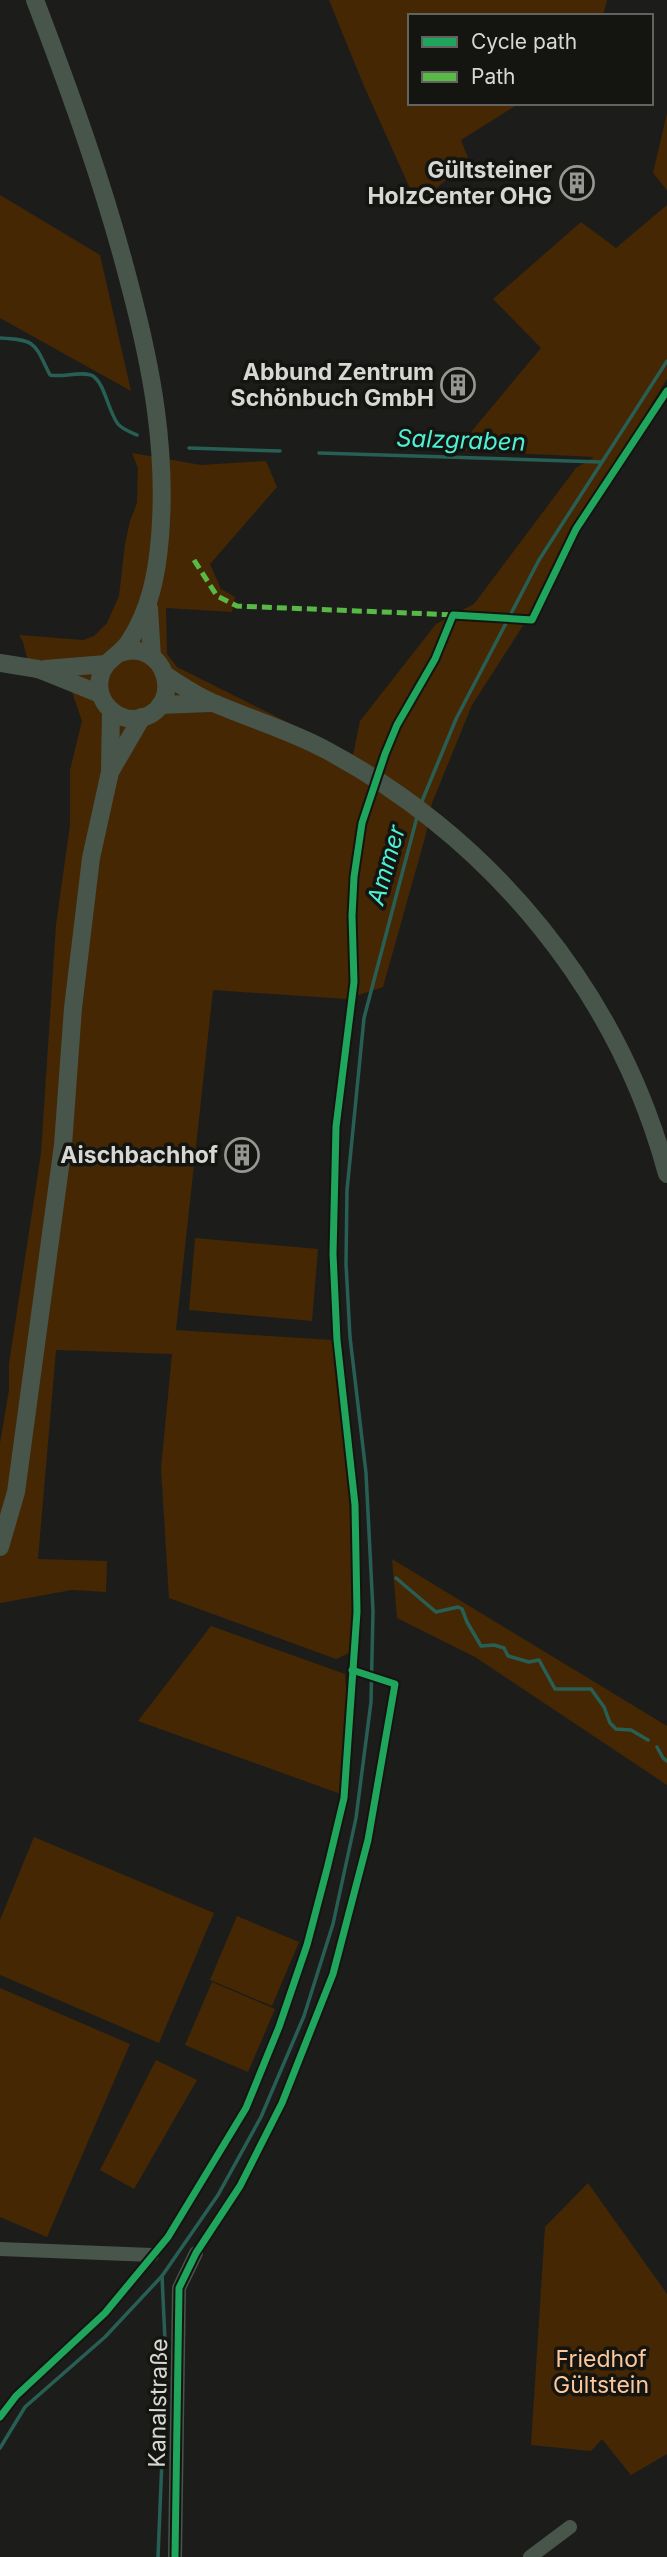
<svg xmlns="http://www.w3.org/2000/svg" width="667" height="2557" font-family="Inter,sans-serif">
  <style>
    .green { fill: #452704 }
    .lines { fill: none; stroke-linecap: round; stroke-linejoin: round }
    .stream { stroke: #285f55; stroke-width: 3.5 }
    .minor { stroke: #47554a; stroke-width: 14 }
    .tertiary { stroke: #47554a; stroke-width: 18 }
    .quiet { stroke: #58b947; stroke-width: 5; stroke-dasharray: 10 5; stroke-linecap: butt }
    .cycleway-casing { stroke: #141510; stroke-width: 11 }
    .cycleway { stroke: #20a55d; stroke-width: 7 }
    .labels { text-anchor: middle; dominant-baseline: central; stroke-width: 7; stroke-linejoin: round; paint-order: stroke }
    .poi-label { font-size: 23px; font-weight: bold; fill: #d7d8d4; stroke: #141510; text-anchor: end }
    .park-label { font-size: 23px; fill: #fcc79b; stroke: #141510 }
    .street-label { font-size: 23px; fill: #d7d8d4; stroke: #141510 }
    .water-label { font-size: 24px; font-style: italic; fill: #4df1d5; stroke: #141510 }
  </style>
  <rect width="100%" height="100%" fill="#1c1d1a"/>
  <g class="green">
    <polygon points="329,0 607,0 603,16 410,16 410,103 520,103 461,140 469,161 417,204 364,86"/>
    <polygon points="667,113 667,190 653,173"/>
    <polygon points="0,195 100,255 131,391 0,318"/>
    <polygon points="667,205 667,379 626,445 571,527 535,607 472,705 432,803 426,834 383,987 347,999 213,990 176,1330 332,1340 351,1506 353,1589 351,1652 336,1659 169,1598 161,1468 172,1354 56,1350 38,1559 107,1561 106,1592 72,1590 0,1603 0,1443 9,1390 9,1364 41,1153 56,925 70,825 70,770 82,721 71,689 32,677 23,642 19,635 83,640 94,636 107,623 119,596 125,544 130,521 137,503 138,468 132,453 201,465 266,461 277,487 210,564 221,589 235,597 232,612 166,608 167,654 177,667 353,755 360,721 436,624 474,604 576,468 594,457 456,450 541,348 493,299 581,222 616,248"/>
    <polygon points="195,1238 318,1249 312,1321 189,1310"/>
    <polygon points="392,1559 667,1726 667,1785 475,1657 397,1618"/>
    <polygon points="211,1626 345,1674 349,1722 341,1794 138,1721"/>
    <polygon points="34,1837 214,1913 159,2043 0,1975 0,1920"/>
    <polygon points="237,1916 299,1942 272,2006 210,1980"/>
    <polygon points="212,1982 275,2009 248,2072 185,2045"/>
    <polygon points="0,1988 130,2044 47,2237 0,2217"/>
    <polygon points="156,2060 197,2080 134,2189 100,2170"/>
    <polygon points="588,2183 667,2294 667,2454 631,2475 602,2439 591,2451 531,2445 545,2227"/>
  </g>
  <g class="lines">
    <g class="stream">
      <path d="M0,338C37,340 34,343 50,375C63,378 83,370 93,376C105,384 108,411 118,424C122,429 130,432 137,435"/>
      <polyline points="189,448 280,451"/>
      <polyline points="319,453 600,462"/>
      <polyline points="420,806 456,719 539,560 667,361"/>
      <polyline points="396,1578 436,1612 458,1607 462,1609 467,1622 481,1646 494,1645 504,1648 508,1656 529,1662 539,1660 555,1689 591,1689 604,1707 610,1723 616,1729 631,1730 648,1740"/>
      <polyline points="657,1747 663,1758 667,1761"/>
      <polyline points="0,2448 25,2407 105,2337 162,2276 218,2195 261,2117 304,2016 333,1924 356,1818 371,1702 373,1611 366,1473 350,1337 346,1264 347,1190 364,1018 417,817"/>
      <polyline points="158,2557 166,2362 162,2276"/>
    </g>
    <g class="minor">
      <polyline points="0,2249 152,2255"/>
      <polyline points="175,2557 179,2288 196,2253"/>
      <polyline points="530,2557 570,2527"/>
    </g>
    <g class="tertiary">
      <path d="M35,0C71,94 105,188 130,286C152,369 167,450 160,537C157,574 150,610 129,642C120,656 103,660 100,678C95,702 118,724 142,718C186,705 165,637 120,653"/>
      <polyline points="149,608 152,657"/>
      <polyline points="0,663 38,669 100,694"/>
      <polyline points="45,669 106,664"/>
      <path d="M165,675C181,685 198,697 216,704C253,720 292,731 328,751C493,840 618,992 667,1174"/>
      <polyline points="160,705 210,703"/>
      <polyline points="110,769 111,711"/>
      <polyline points="0,1547 16,1492 63,1145 73,1008 91,858 110,772 142,717"/>
    </g>
    <polyline class="quiet" points="194,560 217,596 237,606 456,615"/>
    <g class="cycleway-casing">
      <g id="cycleway">
        <polyline points="0,2417 16,2396 105,2313 168,2237 246,2108 279,2027 307,1945 327,1869 344,1798 357,1612 355,1505 337,1340 333,1254 336,1127 354,982 352,916 354,877 362,823 385,754 397,725 435,659 453,615 532,620 576,529 667,391"/>
        <polyline points="175,2557 179,2288 196,2253 240,2186 282,2103 333,1974 368,1840 395,1684 352,1670"/>
      </g>
    </g>
    <use href="#cycleway" class="cycleway"/>
  </g>
  <defs>
    <g id="building-ring" transform="scale(1.75)"><circle r="9.5" fill="#141510" stroke="#969793" stroke-width="1.5"/><path d="M-4-6H4V6H1V3H-1V6H-4ZM-2.5-4.3h1.7v1.8h-1.7ZM.8-4.3h1.7v1.8H.8ZM-2.5-1h1.7V.8h-1.7ZM.8-1h1.7V.8H.8Z" fill="#969793"/></g>
  </defs>
  <g fill-rule="evenodd">
    <use href="#building-ring" x="577" y="183"/>
    <use href="#building-ring" x="458" y="385"/>
    <use href="#building-ring" x="242" y="1155"/>
  </g>
  <g class="labels">
    <g class="poi-label">
      <text x="552" y="170">Gültsteiner<tspan x="552" dy="26">HolzCenter OHG</tspan></text>
      <text x="434" y="372">Abbund Zentrum<tspan x="434" dy="26">Schönbuch GmbH</tspan></text>
      <text x="218" y="1155">Aischbachhof</text>
    </g>
    <g class="park-label">
      <text x="601" y="2359">Friedhof<tspan x="601" dy="26">Gültstein</tspan></text>
    </g>
    <g class="street-label">
      <text transform="translate(158 2403) rotate(-89)">Kanalstraße</text>
    </g>
    <g class="water-label">
      <text transform="translate(461 440) rotate(2)">Salzgraben</text>
      <text transform="translate(386 865) rotate(-74)">Ammer</text>
    </g>
  </g>
  <rect x="408" y="14" width="245" height="91" fill="#141510" stroke="#62635e" stroke-width="2"/>
  <rect x="422" y="37" width="35" height="10" fill="#20a55d" stroke="#62635e" stroke-width="2"/>
  <text x="471" y="49" font-size="21" fill="#d7d8d4">Cycle path</text>
  <rect x="422" y="72" width="35" height="10" fill="#58b947" stroke="#62635e" stroke-width="2"/>
  <text x="471" y="84" font-size="21" fill="#d7d8d4">Path</text>
</svg>
